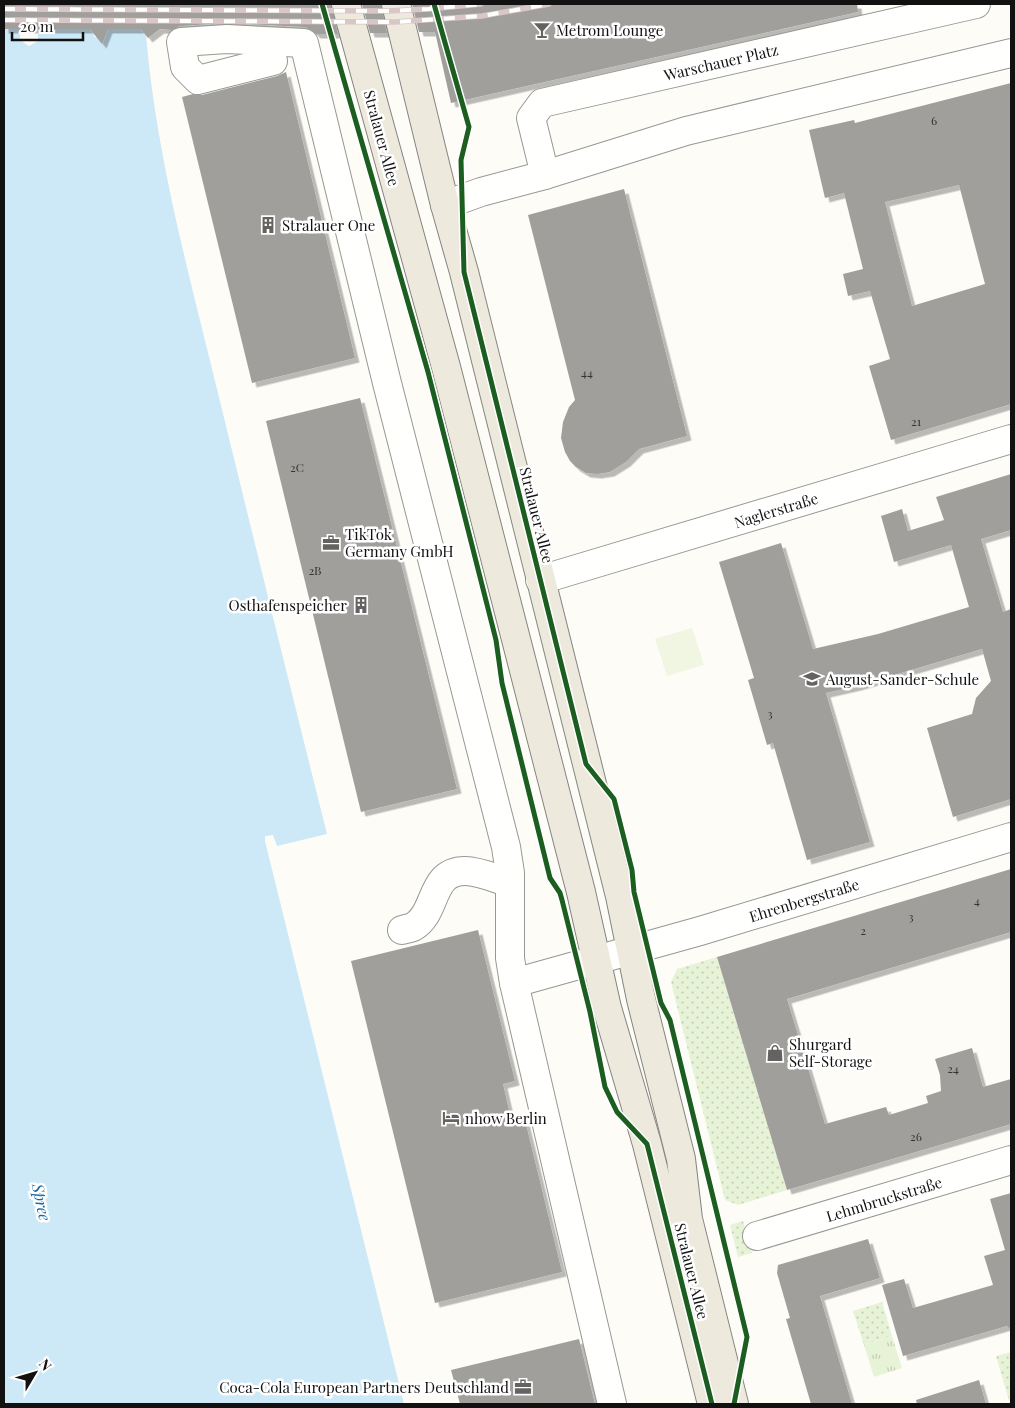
<svg xmlns="http://www.w3.org/2000/svg" width="1015" height="1408" font-family="'Playfair Display',serif">
  <style>
    .grass { fill: url(#grass-dots) }
    .park { fill: url(#park-tufts) }
    .pitch { fill: #f0f6e1 }
    .water { fill: #cde8f7 }
    .building { fill: #a19f9c; fill-rule: evenodd; filter: url(#shadow) }
    .lines { fill: none; stroke-linecap: round; stroke-linejoin: round }
    .minor-casing { stroke: #979795; stroke-width: 30 }
    .major-casing { stroke: #858482; stroke-width: 30 }
    .minor { stroke: #fffffe; stroke-width: 28 }
    .major { stroke: #ede9dc; stroke-width: 28 }
    .rail-casing { stroke: #d9c6c7; stroke-width: 5.5 }
    .rail { stroke: #fff; stroke-width: 4; stroke-dasharray: 11; stroke-linecap: butt }
    .cycleway-casing { stroke: #fff; stroke-width: 8 }
    .cycleway { stroke: #1b5e20; stroke-width: 5 }
    .labels { text-anchor: middle; dominant-baseline: central; stroke-width: 5; stroke-linejoin: round; paint-order: stroke }
    .number-label { font-size: 12px; fill: #353434 }
    .poi-label { font-size: 15px; fill: #111; stroke: #fff; text-anchor: start }
    .street-label { font-size: 15px; fill: #111; stroke: #fff }
    .water-label { font-size: 16px; font-style: italic; fill: #1768a6; stroke: #fff }
  </style>
  <defs>
    <pattern id="grass-dots" width="8" height="8" patternUnits="userSpaceOnUse" patternTransform="scale(1.25)"><rect width="8" height="8" fill="#e7f3d7"/><path d="M2 2h.1M6 6h.1" fill="none" stroke="#c5cfb8" stroke-width="1.8" stroke-linecap="round"/></pattern>
    <pattern id="park-tufts" width="24" height="20" patternUnits="userSpaceOnUse" patternTransform="scale(1.25)"><rect width="24" height="20" fill="#e7f3d7"/><path d="M3 7l-1-3M5 7V3M7 7l1-3M15 17l-1-3M17 17v-4M19 17l1-3" fill="none" stroke="#c5cfb8"/></pattern>
    <filter id="shadow"><feDropShadow dx="4.5" dy="4.5" stdDeviation="0" flood-color="#0004"/></filter>
  </defs>
  <rect width="100%" height="100%" fill="#fdfcf7"/>
  <g class="grass">
    <polygon points="717,957 787,1190 738,1205 725,1200 671,982 677,969"/>
    <polygon points="743,1221 752,1253 738,1257 730,1225"/>
    <polygon points="882,1302 892,1336 864,1345 853,1311"/>
    <polygon points="1011,1352 1011,1404 1010,1404 996,1356"/>
  </g>
  <polygon class="park" points="892,1336 902,1368 874,1377 864,1345"/>
  <polygon class="pitch" points="692,628 704,665 667,676 655,639"/>
  <path class="water" d="M4,4H21L20,40L29,46L38,41V4H95L94,37L104,36L105,4H144C150,130 185,259 215,381C252,532 289,683 327,834L277,846L273,835L265,836V841L404,1404H4Z"/>
  <g class="building">
    <polygon points="4,4 331,4 338,34 316,34 313,31 305,27 226,23 180,26 172,30 160,29 148,38 141,29 108,29 102,44 90,29 4,29"/>
    <polygon points="362,4 381,4 387,33 370,33"/>
    <polygon points="412,4 857,4 858,12 451,103 435,32 419,32"/>
    <polygon points="286,72 355,358 252,383 182,97 193,94 202,95 277,76"/>
    <path d="M1011,83V404L891,440L869,366L890,359L870,291L848,296L843,274L863,269L844,193L825,198L809,130L854,120L855,123ZM959,185L985,284L912,306L885,202Z"/>
    <polygon points="624,189 687,436 639,449 626,462 610,472 597,474 586,473 576,467 570,461 565,452 561,438 563,422 569,407 575,400 528,215"/>
    <polygon points="360,398 457,789 361,812 266,421"/>
    <polygon points="1011,474 1011,530 981,539 1003,612 1011,609 1011,799 953,817 927,728 972,714 976,698 991,681 982,649 857,686 826,693 870,842 807,860 773,743 767,745 748,680 754,678 719,562 781,543 813,649 878,634 969,607 951,545 894,562 881,516 902,509 908,531 944,520 936,497"/>
    <polygon points="1011,869 1011,932 787,999 825,1124 886,1107 889,1115 928,1103 926,1096 941,1091 940,1075 935,1059 972,1048 983,1087 1011,1079 1011,1124 787,1190 717,957"/>
    <polygon points="478,930 515,1081 503,1084 511,1119 524,1116 562,1272 435,1303 351,961"/>
    <polygon points="1011,1193 1011,1327 1008,1328 1007,1326 903,1356 882,1285 904,1279 913,1308 993,1285 984,1256 1005,1250 990,1199"/>
    <polygon points="868,1239 880,1278 820,1296 852,1404 811,1404 786,1319 790,1318 777,1273 778,1265"/>
    <polygon points="579,1339 595,1404 460,1404 451,1370"/>
    <polygon points="979,1380 986,1404 917,1404 916,1400"/>
  </g>
  <g class="lines">
    <g class="minor-casing">
      <g id="minor">
        <polyline points="273,61 198,80 185,67 181,42 227,39 304,43 387,383 506,847 510,873 510,958 514,983 612,1404"/>
        <polyline points="545,175 531,118 542,103 976,4"/>
        <polyline points="445,205 481,192 545,175 686,131 1011,53"/>
        <polyline points="540,580 1011,439"/>
        <path d="M402,930C406,929 410,928 413,927C438,913 429,871 465,871C480,871 496,879 510,883"/>
        <polyline points="514,983 700,931 1011,837"/>
        <polyline points="757,1236 1011,1160"/>
      </g>
    </g>
    <g class="major-casing">
      <g id="major">
        <polyline points="346,4 446,367 581,892 607,1008 647,1144 712,1404"/>
        <polyline points="396,4 445,205 464,272 620,896 641,999 681,1159 688,1219 734,1404"/>
      </g>
    </g>
    <use href="#minor" class="minor"/>
    <use href="#major" class="major"/>
    <g class="rail-casing">
      <g id="rail">
        <polyline points="4,9 387,11 429,9 481,4"/>
        <polyline points="4,20 395,22 482,16 549,4"/>
      </g>
    </g>
    <use href="#rail" class="rail"/>
    <g class="cycleway-casing">
      <g id="cycleway">
        <polyline points="322,4 428,372 496,640 502,683 550,878 560,893 562,900 590,1012 605,1087 617,1112 647,1144 712,1404"/>
        <polyline points="434,4 469,127 461,160 464,272 586,764 614,799 632,870 634,892 661,1003 670,1020 747,1337 734,1404"/>
      </g>
    </g>
    <use href="#cycleway" class="cycleway"/>
  </g>
  <defs>
    <g id="bar-bare" transform="scale(1.35)"><path d="M-6-5H6L.8 .8V4.5H3.5V6h-7V4.5H-.8V.8Z" fill="#646362" stroke="#fff" stroke-width="2.5" paint-order="stroke"/></g>
    <g id="building-bare" transform="scale(1.35)"><path d="M-4-6H4V6H1V3H-1V6H-4ZM-2.5-4.3h1.7v1.8h-1.7ZM.8-4.3h1.7v1.8H.8ZM-2.5-1h1.7V.8h-1.7ZM.8-1h1.7V.8H.8Z" fill="#646362" stroke="#fff" stroke-width="2.5" paint-order="stroke"/></g>
    <g id="office-bare" transform="scale(1.35)"><path d="M-6-3h4V-5.5h4V-3h4V5H-6ZM-1-4.5V-3h2v-1.5ZM-6 0V1H6V0Z" fill="#646362" stroke="#fff" stroke-width="2.5" paint-order="stroke"/></g>
    <g id="university-bare" transform="scale(1.35)"><path d="M0-5L7-2L0 1L-7-2ZM-4 1L0 2.5L4 1V4Q0 6-4 4Z" fill="#646362" stroke="#fff" stroke-width="2.5" paint-order="stroke"/></g>
    <g id="shop-bare" transform="scale(1.35)"><path d="M-5-2.5h2.3a2.7 3.5 0 0 1 5.4 0H5L5.5 6h-11ZM-1.5-2.5h3a1.5 2.3 0 0 0-3 0Z" fill="#646362" stroke="#fff" stroke-width="2.5" paint-order="stroke"/></g>
    <g id="hotel-bare" transform="scale(1.35)"><path d="M-6-4.5h1.5V1H6V5H4.5V3h-9V5H-6ZM-4 0a1.8 1.8 0 1 1 3.6 0ZM.5 0V-2.5h3Q6-2.5 6 0Z" fill="#646362" stroke="#fff" stroke-width="2.5" paint-order="stroke"/></g>
  </defs>
  <g fill-rule="evenodd">
    <use href="#bar-bare" x="542" y="30"/>
    <use href="#building-bare" x="268" y="225"/>
    <use href="#office-bare" x="331" y="543"/>
    <use href="#building-bare" x="361" y="605"/>
    <use href="#university-bare" x="812" y="679"/>
    <use href="#shop-bare" x="775" y="1053"/>
    <use href="#hotel-bare" x="451" y="1118"/>
    <use href="#office-bare" x="523" y="1387"/>
  </g>
  <g class="labels">
    <g class="number-label">
      <text x="934" y="120">6</text>
      <text x="587" y="372">44</text>
      <text x="916" y="421">21</text>
      <text x="297" y="467">2C</text>
      <text x="315" y="570">2B</text>
      <text x="770" y="713">3</text>
      <text x="977" y="900">4</text>
      <text x="911" y="916">3</text>
      <text x="863" y="930">2</text>
      <text x="953" y="1068">24</text>
      <text x="916" y="1136">26</text>
    </g>
    <g class="poi-label">
      <text x="556" y="30">Metrom Lounge</text>
      <text x="282" y="225">Stralauer One</text>
      <text x="345" y="534">TikTok<tspan x="345" dy="17">Germany GmbH</tspan></text>
      <text x="347" y="605" text-anchor="end">Osthafenspeicher</text>
      <text x="826" y="679">August-Sander-Schule</text>
      <text x="789" y="1044">Shurgard<tspan x="789" dy="17">Self-Storage</tspan></text>
      <text x="465" y="1118">nhow Berlin</text>
      <text x="509" y="1387" text-anchor="end">Coca-Cola European Partners Deutschland</text>
    </g>
    <g class="street-label">
      <text transform="translate(721 62) rotate(-13)">Warschauer Platz</text>
      <text transform="translate(382 138) rotate(75)">Stralauer Allee</text>
      <text transform="translate(776 510) rotate(-17)">Naglerstraße</text>
      <text transform="translate(537 515) rotate(76)">Stralauer Allee</text>
      <text transform="translate(804 900) rotate(-17)">Ehrenbergstraße</text>
      <text transform="translate(884 1199) rotate(-17)">Lehmbruckstraße</text>
      <text transform="translate(692 1271) rotate(76)">Stralauer Allee</text>
    </g>
    <g class="water-label">
      <text transform="translate(42 1202) rotate(78)">Spree</text>
    </g>
  </g>
  <rect width="1015" height="1408" fill="none" stroke="#111111" stroke-width="10"/>
  <g transform="translate(35 1373) rotate(52)" stroke="#ffffff" stroke-width="4" paint-order="stroke">
  <path d="M0-4L9 19L0 12L-9 19Z" fill="#111111"/>
  <text y="-8" font-size="14" font-weight="bold" text-anchor="middle" fill="#111111">N</text>
  </g>
  <path d="M12 32v8h71v-8" fill="none" stroke="#111111" stroke-width="2.5"/>
  <text x="20" y="32" font-size="15" fill="#111111" stroke="#ffffff" stroke-width="4" paint-order="stroke">20 m</text>
</svg>
